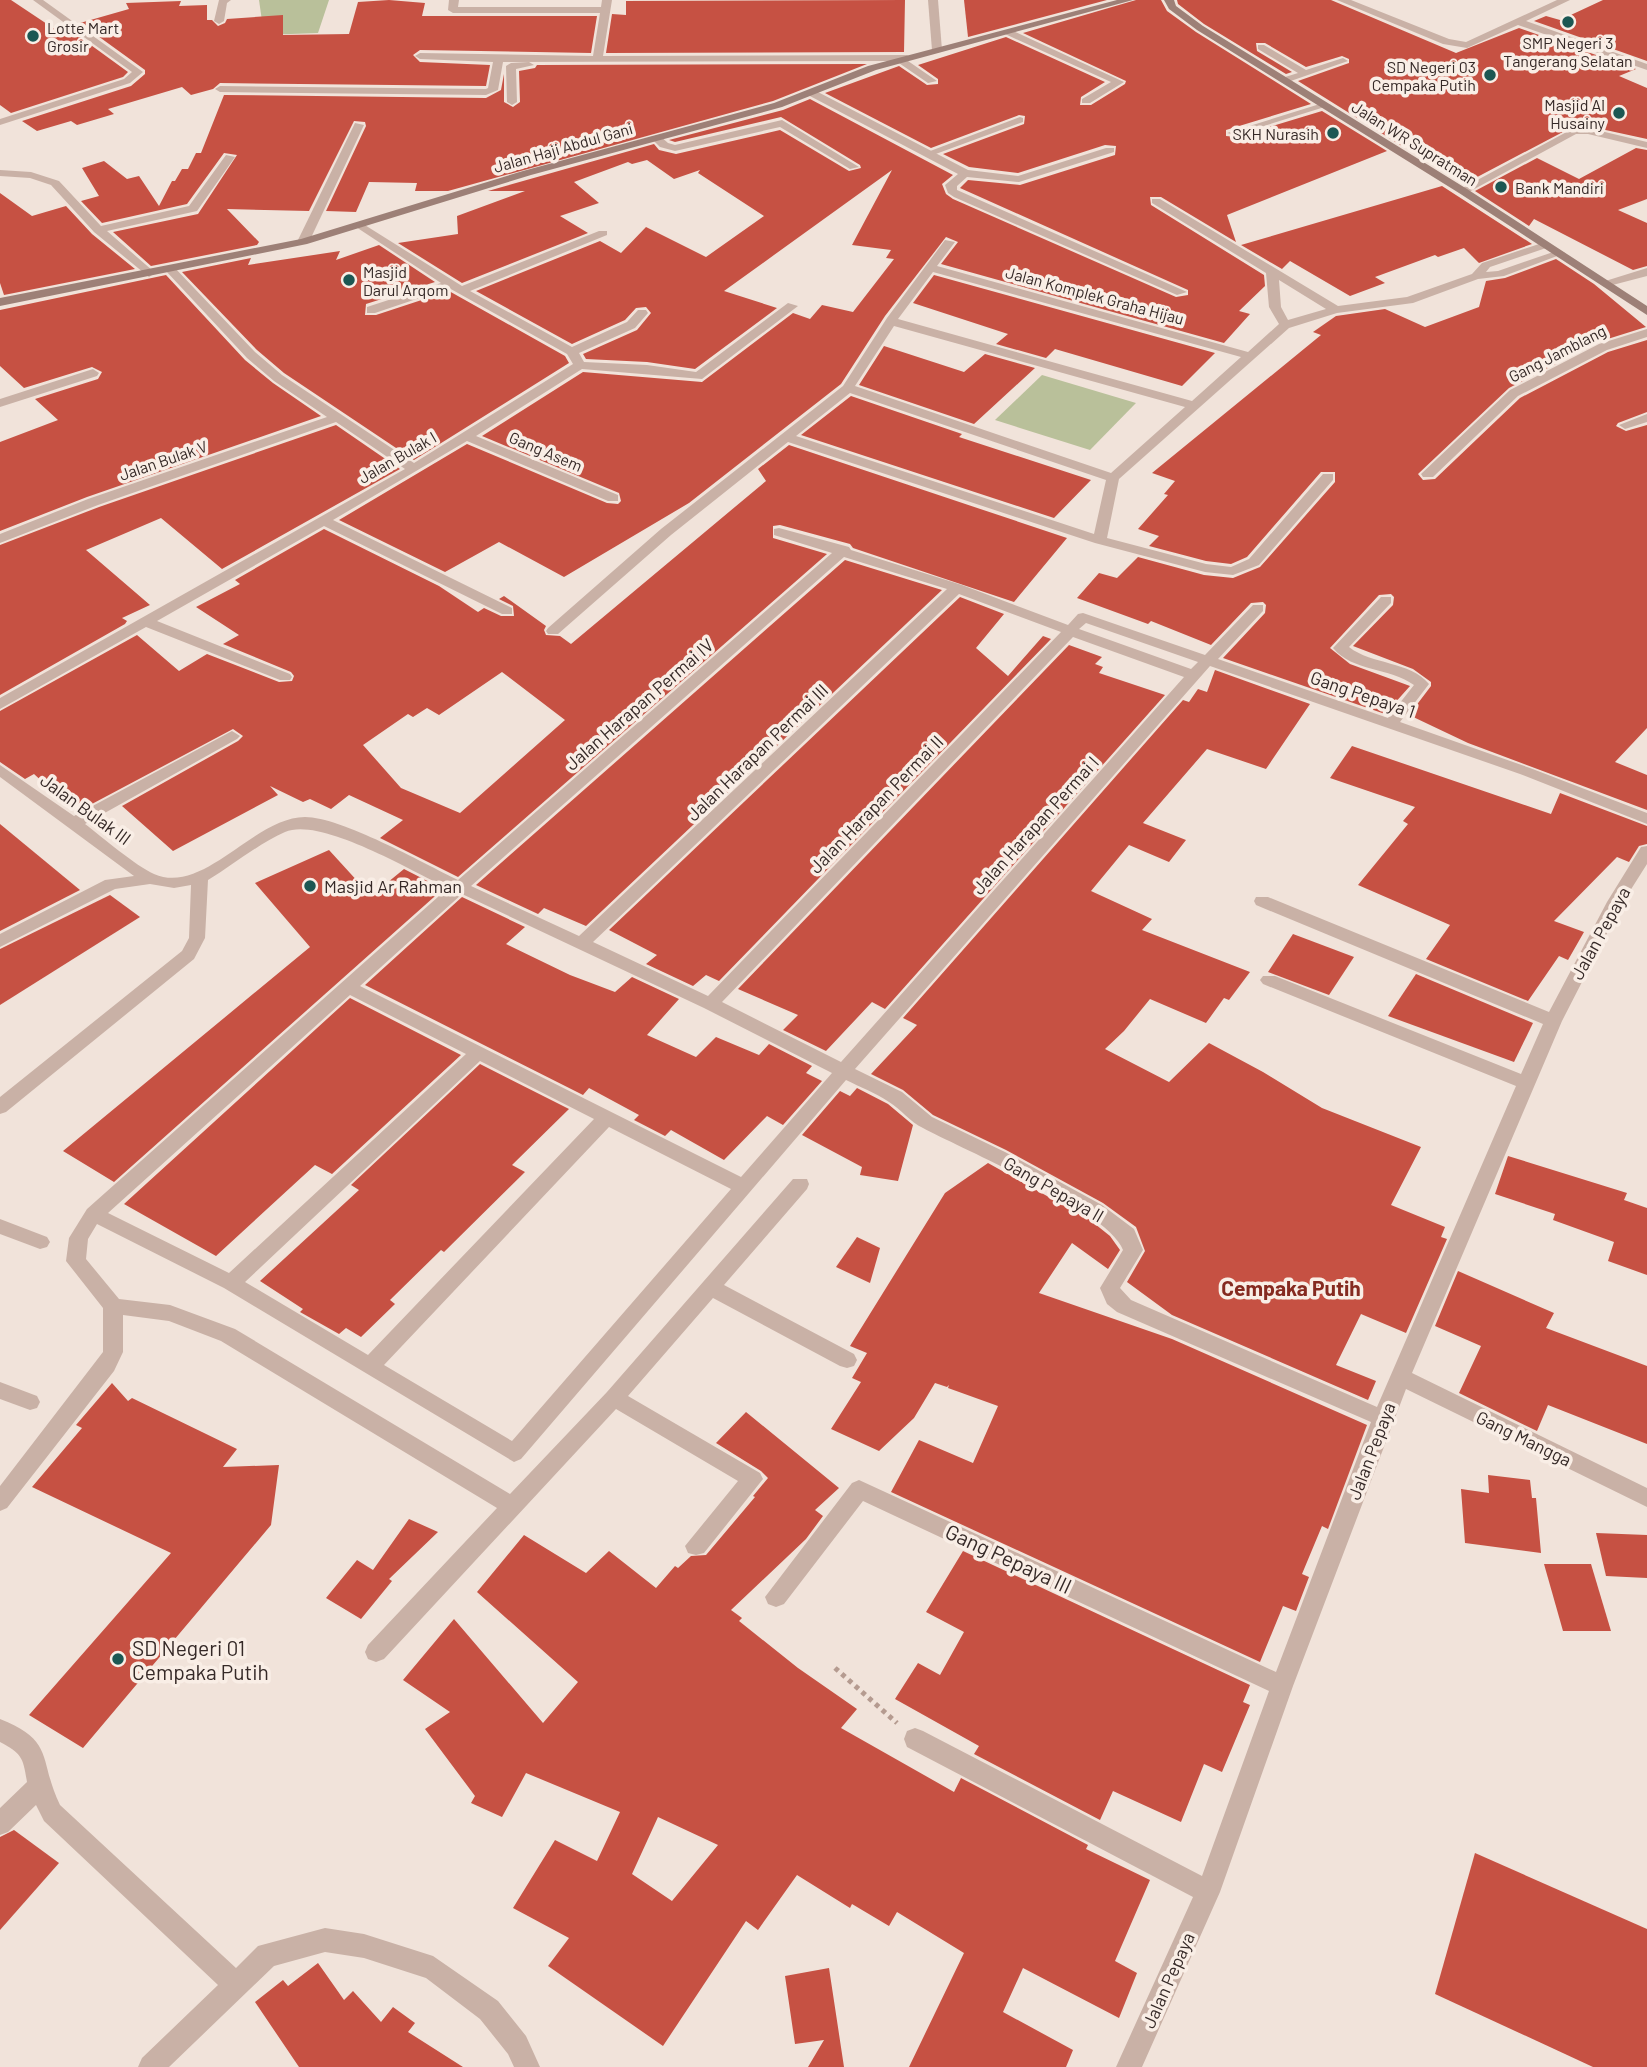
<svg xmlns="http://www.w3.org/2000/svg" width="1647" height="2067" font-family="Barlow,sans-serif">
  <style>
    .green { fill: #b9c09a }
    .building { fill: #c65143; fill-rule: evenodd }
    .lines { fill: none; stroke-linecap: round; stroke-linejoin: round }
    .path { stroke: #b59b90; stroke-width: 5; stroke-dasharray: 4.5 4.5; stroke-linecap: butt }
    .lane { fill: #c9b1a6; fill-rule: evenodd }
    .street { fill: #c9b1a6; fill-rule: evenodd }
    .secondary { fill: #9d8077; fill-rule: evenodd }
    .poi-dot { fill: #1c5753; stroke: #f9eee6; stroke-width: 2.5 }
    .labels { text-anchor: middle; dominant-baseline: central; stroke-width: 7; stroke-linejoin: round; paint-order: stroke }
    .far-poi-label { font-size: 16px; fill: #352927; stroke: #f9eee6; text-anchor: start }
    .far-street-label { font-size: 16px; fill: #352927; stroke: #f9eee6 }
    .street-label { font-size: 18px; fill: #352927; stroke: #f9eee6 }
    .poi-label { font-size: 18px; fill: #352927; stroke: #f9eee6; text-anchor: start }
    .quarter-label { font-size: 21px; font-weight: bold; fill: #852a20; stroke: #f9eee6 }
    .near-street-label { font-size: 21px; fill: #352927; stroke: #f9eee6 }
    .near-poi-label { font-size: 21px; fill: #352927; stroke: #f9eee6; text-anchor: start }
  </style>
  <rect width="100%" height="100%" fill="#f1e3da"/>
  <g class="green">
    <polygon points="259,0 329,0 318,33 264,35"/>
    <polygon points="1042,375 1136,403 1090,450 995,420"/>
  </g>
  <g class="building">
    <polygon points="0,0 11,0 56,30 66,27 128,72 123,77 11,113 0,105"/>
    <polygon points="389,0 425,3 422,16 597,16 591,53 420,50 413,55 420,62 490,65 486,86 220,83 213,89 191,95 182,87 108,109 114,114 77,125 71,121 37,131 22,121 131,86 145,74 145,70 80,23 129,9 126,3 181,1 179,6 207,5 207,20 212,20 218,26 225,23 227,19 283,15 283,35 349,34 358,2"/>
    <polygon points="905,0 904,52 606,53 612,14 626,15 626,1"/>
    <polygon points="964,0 1107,0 968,37"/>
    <polygon points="1136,0 1161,0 1167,11 1196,32 1311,104 1226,130 1226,136 1236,137 1322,111 1387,151 1227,215 1236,242 1161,197 1150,197 1151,205 1264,275 1265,286 1239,311 1250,314 1224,343 941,264 958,242 946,237 885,316 841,384 689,503 564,577 499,542 445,572 339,520 467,444 607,503 618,504 621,501 619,493 482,436 583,372 702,382 793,313 810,319 822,305 853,312 894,259 886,258 891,250 852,245 892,170 724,291 777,308 695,369 647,362 586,359 583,354 637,330 651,313 646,307 636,308 625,320 572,344 476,291 600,241 621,253 646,227 706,257 764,216 698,173 700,170 674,179 647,160 632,164 628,162 574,182 599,203 560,216 588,233 462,283 398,243 458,234 457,216 525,191 488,191 654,144 659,150 676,154 780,130 849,171 861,168 860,165 781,117 675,142 669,140 783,110 810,99 953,175 942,184 946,194 953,199 1176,297 1188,295 1188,290 960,188 968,180 1020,185 1115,155 1116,146 1105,145 1018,173 969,167 943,154 1024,124 1025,116 1019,115 931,148 825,93 899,66 927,85 938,84 938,79 918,65 1006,37 1105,82 1081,97 1080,105 1091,105 1125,84 1126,81 1023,33"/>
    <polygon points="1177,0 1331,0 1456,53 1519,28 1636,69 1619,76 1647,88 1647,139 1578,124 1464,184 1459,181 1474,176 1405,144 1402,146 1298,81 1349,63 1349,59 1342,56 1306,67 1265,43 1256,43 1257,51 1292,72 1286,74 1204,24 1178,4"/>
    <polygon points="1603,0 1647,0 1647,61 1534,21 1546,16 1560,20"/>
    <polygon points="867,64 773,101 448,191 415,191 417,183 369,182 356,212 326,211 366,126 365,122 354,121 309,211 227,209 259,242 257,245 151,266 113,232 198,214 237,155 224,153 187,204 102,223 81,201 99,196 82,168 104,161 127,179 139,176 159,206 172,181 175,181 182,169 188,169 196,153 201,153 224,95 486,98 501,90 504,74 504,102 513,107 520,102 519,71 535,68 537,65"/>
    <polygon points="1636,148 1647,150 1647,199 1618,210 1647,223 1647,266 1633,270 1534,219 1529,226 1475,191 1537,158 1579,179"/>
    <polygon points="1442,186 1532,244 1479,263 1464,248 1438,257 1435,255 1375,277 1385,283 1350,296 1290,261 1282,269 1241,245"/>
    <polygon points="0,193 32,216 66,206 92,234 135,269 4,295 0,283"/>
    <polygon points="379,245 435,282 366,304 365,315 376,315 449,291 565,356 569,363 414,460 284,373 257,350 182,272 251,258 248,265 340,251 336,260"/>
    <polygon points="1556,259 1594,284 1646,327 1598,342 1509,388 1418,474 1423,480 1435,479 1520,398 1608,352 1647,340 1647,412 1618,423 1616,426 1626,431 1647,425 1647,728 1615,762 1647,775 1647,810 1468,743 1409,715 1431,686 1431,682 1413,669 1353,646 1393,605 1394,597 1391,594 1379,595 1330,648 1350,664 1410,686 1385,714 1223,658 1265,613 1266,605 1263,602 1251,603 1211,645 1151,621 1148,624 1077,598 1099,573 1117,578 1138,557 1204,575 1233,578 1260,567 1335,482 1335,472 1321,472 1247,557 1231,564 1206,561 1149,546 1159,536 1138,529 1168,495 1164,494 1175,481 1152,473 1321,335 1313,332 1336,316 1385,309 1425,327 1479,307 1486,281 1505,278"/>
    <polygon points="166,275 245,360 273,383 321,416 87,497 0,531 0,442 58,420 35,399 98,379 102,372 92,367 24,388 0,366 0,310"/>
    <polygon points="934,275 1215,353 1182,386 1055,349 1046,358 996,344 1008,334 913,303"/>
    <polygon points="884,346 964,372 985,354 1035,368 974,424 859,385"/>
    <polygon points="851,396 962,434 959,437 962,438 1091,480 1054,518 801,435"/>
    <polygon points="336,425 400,469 222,569 161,518 86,550 150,605 122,618 127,621 125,624 0,695 0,545 99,507"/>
    <path d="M789,445L1067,538L1014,602L853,548L850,544L780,525L773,526V538L827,554L458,877L380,838L403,820L349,795L331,809L310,799L303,802L270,786L278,795L173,851L122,806L238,741L243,736L233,729L90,805L85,800L71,808L34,774L25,779L0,762V711L137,635L179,671L207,654L279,682L292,681L294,676L291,672L223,644L239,635L196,607L240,584L235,580L324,529L439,586L478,612L484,608L501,616H514L513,606L499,599L504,596L546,626L544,630L546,635L560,636L571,644L766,481L758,469ZM502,672L565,720L460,813L401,788L363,745L408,714L413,717L427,708L439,715Z"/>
    <polygon points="845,560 942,590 586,926 544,908 538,914 476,885"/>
    <polygon points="960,597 1004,614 976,648 1008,676 1043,636 1051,639 719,981 706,975 693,986 646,964 657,955 609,930"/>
    <polygon points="1069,645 1102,657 1095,664 1103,667 1099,673 1165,695 885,1009 872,1002 826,1051 783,1030 798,1015 738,989"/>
    <polygon points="1215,670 1310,704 1266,769 1207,749 1143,823 1186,840 1169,862 1129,845 1091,891 1152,919 1142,930 1250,972 1229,1000 1224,998 1206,1023 1150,999 1124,1031 1105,1049 1169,1082 1209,1043 1263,1072 1322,1108 1421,1147 1391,1205 1445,1227 1441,1237 1447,1239 1406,1333 1361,1314 1336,1365 1376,1381 1368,1400 1172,1315 1127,1282 1145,1251 1136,1227 1103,1203 1006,1150 933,1115 903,1090 871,1074 917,1025 903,1018 1183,700 1189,702 1198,689 1207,692"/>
    <polygon points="1352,746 1551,814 1560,793 1647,826 1647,844 1639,846 1629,862 1617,857 1554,921 1584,932 1568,960 1559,956 1528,1001 1426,959 1450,925 1358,885 1408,824 1403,821 1415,807 1330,778"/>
    <polygon points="0,824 80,890 0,931"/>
    <polygon points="329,850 371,896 404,869 443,889 114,1182 63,1151 310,947 255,883"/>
    <polygon points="110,895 140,917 0,1005 0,949"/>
    <polygon points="462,897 525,927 506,944 570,975 615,992 632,977 679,999 647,1035 696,1057 716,1037 759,1055 769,1044 812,1066 806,1073 822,1081 783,1125 767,1116 724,1160 671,1130 665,1136 634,1120 639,1115 589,1088 583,1095 365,985"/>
    <polygon points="1293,934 1354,957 1329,995 1268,972"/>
    <polygon points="1416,974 1533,1023 1514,1062 1388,1016"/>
    <polygon points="350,998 461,1055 332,1174 315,1165 216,1256 124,1204"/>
    <polygon points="480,1064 569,1109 512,1165 525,1172 444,1252 441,1250 390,1300 395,1304 361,1337 346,1328 339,1334 300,1312 303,1309 260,1281 359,1190 351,1185"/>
    <polygon points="857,1088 888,1104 913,1125 898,1181 860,1175 862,1167 802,1135 840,1091 850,1096"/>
    <polygon points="1508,1156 1627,1193 1624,1200 1647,1208 1647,1275 1608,1261 1614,1242 1553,1220 1555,1214 1495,1194"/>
    <polygon points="988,1163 1090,1220 1110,1236 1120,1250 1108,1269 1072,1243 1039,1293 1172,1339 1367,1425 1328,1529 1322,1526 1302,1574 1309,1577 1296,1611 1283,1606 1260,1662 891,1492 919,1440 973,1463 998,1406 948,1388 949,1385 947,1387 935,1383 914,1418 879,1451 831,1429 861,1382 852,1378 867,1353 850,1346 945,1193"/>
    <polygon points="857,1237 880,1248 870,1283 836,1267"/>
    <polygon points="1458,1271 1554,1313 1546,1328 1647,1366 1647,1444 1548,1405 1537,1431 1459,1393 1481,1346 1435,1326"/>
    <polygon points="112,1383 128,1401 132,1398 237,1449 223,1467 279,1465 271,1525 83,1748 29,1715 171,1553 32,1487 82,1428 76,1425"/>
    <path d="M746,1412L839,1488L815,1510L823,1516L806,1539L731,1610L742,1618L739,1621L798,1668L857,1709L841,1728L954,1792L961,1778L1088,1845L1086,1849L1150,1880L1115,1961L1137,1973L1119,2018L1023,1968L1003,2012L1073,2050L1066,2067H909L964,1953L897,1912L889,1926L852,1904L850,1908L797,1875L758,1930L746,1921L663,2046L548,1966L569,1938L513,1908L555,1840L597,1861L620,1812L526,1773L502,1817L471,1803L475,1796L425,1729L450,1712L403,1680L454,1619L543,1723L578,1682L477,1592L524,1535L586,1573L609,1551L656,1588L675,1566L678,1568L691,1556L706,1555L755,1497L753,1496L768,1478L761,1471L716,1443ZM658,1817L718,1845L672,1901L632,1874Z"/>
    <polygon points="1488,1475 1530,1480 1532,1498 1536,1498 1541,1553 1465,1543 1461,1489 1489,1493"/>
    <polygon points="409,1519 438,1532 389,1579 392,1581 361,1619 326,1598 357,1560 373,1570"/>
    <polygon points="1596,1533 1647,1535 1647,1578 1606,1576"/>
    <polygon points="963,1551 1250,1685 1243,1702 1250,1705 1222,1772 1204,1764 1181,1822 1113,1791 1100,1820 974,1754 979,1746 895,1699 918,1663 940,1675 964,1632 926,1612"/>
    <polygon points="1544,1564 1591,1564 1611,1631 1563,1631"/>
    <polygon points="14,1830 59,1863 0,1930 0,1837"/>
    <polygon points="1475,1853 1647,1929 1647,2067 1593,2067 1435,1994"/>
    <polygon points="318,1963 344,2000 353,1991 381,2022 393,2007 415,2023 408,2032 463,2067 299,2067 255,2002 283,1980 288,1986"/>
    <polygon points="829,1968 844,2067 808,2067 824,2040 795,2044 785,1976"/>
  </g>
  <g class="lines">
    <polyline class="path" points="835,1668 897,1723"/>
    <g class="lane">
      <polygon points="33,0 43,0 143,72 130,83 0,125 0,119 124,79 132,72"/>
      <polygon points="1258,45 1264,45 1306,70 1343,58 1348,61 1285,83 1280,80 1282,78 1298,73 1258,49"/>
      <polygon points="1323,103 1331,105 1235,135 1227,133"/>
      <polygon points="1020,117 1023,118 1023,122 933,155 925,153"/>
    </g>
    <g class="street">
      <polygon points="219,0 231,0 227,3 224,21 219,24 214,21"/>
      <polygon points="449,0 459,0 458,7 601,7 602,0 612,0 603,56 907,55 912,58 908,61 937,81 928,83 896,61 503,62 498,90 486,95 220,92 215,89 220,86 486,89 488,88 493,62 420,59 415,56 420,53 593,56 600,13 453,13 448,10"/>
      <polygon points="928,0 938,0 942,50 937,53 932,50"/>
      <polygon points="1337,0 1351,0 1449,39 1466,42 1557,0 1570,0 1526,21 1647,64 1647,70 1518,25 1467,48 1443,44"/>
      <polygon points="1005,30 1011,30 1124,82 1090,103 1082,103 1082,99 1111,82 1005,34"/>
      <polygon points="511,63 529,62 534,65 516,69 517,102 512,105 507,102 506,66"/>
      <polygon points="808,91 816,91 968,170 1018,176 1106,148 1114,148 1114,152 1019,182 967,177 957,186 957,190 1187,292 1177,295 954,197 948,193 945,185 958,174 808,95"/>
      <polygon points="782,120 859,167 850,169 780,127 675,151 660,147 650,137 659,135 668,143 675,145"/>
      <polygon points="355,123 364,125 309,242 299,244 297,242"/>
      <polygon points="1574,128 1588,128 1647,142 1647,148 1588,134 1576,134 1467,193 1457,191"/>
      <polygon points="226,155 235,157 197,211 107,231 153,271 155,273 149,277 94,232 51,185 30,178 0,176 0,170 31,172 59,181 101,226 189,206"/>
      <path d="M1152,199H1160L1338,306L1407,297L1472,274L1482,263L1545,242L1549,243V247L1490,267L1486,272L1498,271L1559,250L1565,253L1504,276L1478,279L1413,303L1337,313L1289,328L1119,479L1107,538L1206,564L1231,567L1249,559L1323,474H1333V480L1259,565L1233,575L1205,572L1095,543L788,442L671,535L558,634H548L546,631L548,628L661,529L843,386L887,318L945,240L955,242L937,266L1248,352L1279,324L1269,307L1266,273L1152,203ZM933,272L1241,357L1192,401L898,319ZM1279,280L1326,309L1288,320L1281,307ZM894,326L1185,407L1111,473L855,386ZM850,393L1106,480L1094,534L796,436Z"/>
      <polygon points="360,222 462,286 599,231 607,231 607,235 470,291 572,347 627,322 638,310 646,310 648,313 635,328 579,353 584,362 647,365 696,372 788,303 798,306 702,379 582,369 476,436 618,495 618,501 608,501 467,441 333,520 512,608 512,614 502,614 324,526 157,621 290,674 292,677 290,680 280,680 146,627 0,709 0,698 405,469 336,422 98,505 0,543 0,534 88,499 327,417 274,381 247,358 166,271 166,267 174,267 255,352 282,375 414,463 573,364 567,354 449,288 375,313 367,313 367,307 441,283 356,227 354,225"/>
      <polygon points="1647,268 1647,276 1605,287 1599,283"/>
      <polygon points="1647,329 1647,337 1607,350 1518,396 1433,477 1423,477 1421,474 1510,390 1599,344"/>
      <polygon points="93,369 99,373 97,376 0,407 0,399"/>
      <polygon points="1647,414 1647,422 1625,429 1619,425"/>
      <path d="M779,528L849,547L851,550L962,585L1068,625L1078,614L1083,613L1205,655L1253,605H1263V611L1218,659L1388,718L1414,685C1389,667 1353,672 1333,648L1381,597H1391V603L1349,647C1372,665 1410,661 1429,684L1400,722L1530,768L1647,813V824L1520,774L1210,666L855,1069L902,1092L932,1117L1005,1152L1102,1205L1134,1229L1143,1250L1120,1288L1131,1300L1377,1407L1516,1086L1263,984L1260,980L1263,976H1275L1521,1074L1543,1024L1256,905L1254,901L1256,897H1268L1549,1012L1607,902L1641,847L1647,846V864L1623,902L1562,1021L1412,1373L1647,1488V1507L1406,1389L1293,1686L1220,1892L1142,2067H1116L1193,1897L907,1747L904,1739L907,1731L915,1728L923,1731L1202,1876L1269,1691L863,1501L784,1604L776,1607L768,1604L765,1597L852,1483L859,1480L1276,1672L1371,1422L1117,1312L1107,1304L1100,1288L1123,1250C1109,1211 964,1150 923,1128C910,1122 901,1109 889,1102C876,1093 860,1087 846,1080L521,1459L514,1462L224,1288L97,1224L88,1239L86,1259L119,1299L170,1305L235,1329L510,1494L607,1392L793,1179H807L809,1184L807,1189L724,1285L854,1354L857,1360L854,1366L847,1368L840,1366L713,1298L628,1396L760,1473L763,1479L704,1553L696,1555L688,1553L685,1546L738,1481L616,1409L384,1659L376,1662L368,1659L365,1652L368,1645L497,1508L221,1341L169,1321L123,1315V1352L114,1371L7,1508L0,1511V1486L103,1352V1308L66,1261L69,1238L87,1209L448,888C413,872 320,816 285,832C258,844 233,865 208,880L205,938L194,959L6,1112L0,1114V1097L182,951L189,938L191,885L174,888L150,884L115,889L0,947V934L105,880L134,876L0,777V765L74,816L232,731L240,736L237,739L85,824C102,837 136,866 154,874C204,896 254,817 305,817C341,817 423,863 458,880L832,553L774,535V529ZM844,557L947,589L579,936L471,886ZM959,594L1061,632L708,996L593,942ZM1086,623L1198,662L1191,669L1079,629ZM1073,637L1184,677L841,1062L722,1002ZM462,894L704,1008L832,1073L741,1177L360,986ZM350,995L466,1054L229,1273L108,1213ZM480,1061L594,1119L368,1355L245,1282ZM609,1127L731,1189L512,1441L384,1365Z"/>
      <polygon points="0,1219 47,1237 50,1242 47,1247 40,1249 0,1234"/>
      <polygon points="0,1382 37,1396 40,1402 37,1408 30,1410 0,1399"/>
      <path d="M0,1719C56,1741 38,1760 60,1805L236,1968L258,1946L325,1928L364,1934L433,1956L498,2001L526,2036L540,2067H514L508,2054L480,2019L426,1978L364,1958L325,1952L274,1966L169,2067H138L142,2058L218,1985L44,1821L36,1805L8,1832L0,1835V1808L27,1782C23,1757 22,1754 0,1742Z"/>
    </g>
    <g class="secondary">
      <polygon points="1117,0 1133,0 876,70 782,107 531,175 307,244 0,306 0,298 301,239 523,171 774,103 868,66"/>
      <polygon points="1164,0 1174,0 1176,6 1203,26 1467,189 1647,306 1647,315 1459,193 1197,30 1169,9"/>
    </g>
  </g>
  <g class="poi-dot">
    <circle cx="1568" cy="22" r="7"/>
    <circle cx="33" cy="36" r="7"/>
    <circle cx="1490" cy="75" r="7"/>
    <circle cx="1619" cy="113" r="7"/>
    <circle cx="1333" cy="133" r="7"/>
    <circle cx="1501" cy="187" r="7"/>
    <circle cx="349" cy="280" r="7"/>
    <circle cx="310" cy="886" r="7"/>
    <circle cx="118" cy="1659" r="7"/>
  </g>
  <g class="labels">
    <g class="far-poi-label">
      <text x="47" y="27">Lotte Mart<tspan x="47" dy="18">Grosir</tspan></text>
      <text x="1568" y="42" text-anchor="middle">SMP Negeri 3<tspan x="1568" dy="18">Tangerang Selatan</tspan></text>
      <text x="1476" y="66" text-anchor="end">SD Negeri 03<tspan x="1476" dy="18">Cempaka Putih</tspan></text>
      <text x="1605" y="104" text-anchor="end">Masjid Al<tspan x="1605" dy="18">Husainy</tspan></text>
      <text x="1319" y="133" text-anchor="end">SKH Nurasih</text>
      <text x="1515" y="187">Bank Mandiri</text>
      <text x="363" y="271">Masjid<tspan x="363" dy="18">Darul Arqom</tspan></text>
    </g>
    <g class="far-street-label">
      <text transform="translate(1415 143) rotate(32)">Jalan WR Supratman</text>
      <text transform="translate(563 147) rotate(-16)">Jalan Haji Abdul Gani</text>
      <text transform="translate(1095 295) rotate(15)">Jalan Komplek Graha Hijau</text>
      <text transform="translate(1557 353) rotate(-27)">Gang Jamblang</text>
      <text transform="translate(546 451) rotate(23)">Gang Asem</text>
      <text transform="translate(397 457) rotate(-30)">Jalan Bulak I</text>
      <text transform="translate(163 460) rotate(-19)">Jalan Bulak V</text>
    </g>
    <g class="street-label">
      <text transform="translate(1363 694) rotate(19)">Gang Pepaya 1</text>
      <text transform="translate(639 704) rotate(-41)">Jalan Harapan Permai IV</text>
      <text transform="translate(757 752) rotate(-44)">Jalan Harapan Permai III</text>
      <text transform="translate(876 804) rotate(-46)">Jalan Harapan Permai II</text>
      <text transform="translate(86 809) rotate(36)">Jalan Bulak III</text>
      <text transform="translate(1035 825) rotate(-48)">Jalan Harapan Permai I</text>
      <text transform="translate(1600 933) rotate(-61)">Jalan Pepaya</text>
      <text transform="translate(1054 1189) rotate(30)">Gang Pepaya II</text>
      <text transform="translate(1524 1438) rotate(26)">Gang Mangga</text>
      <text transform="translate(1371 1451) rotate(-69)">Jalan Pepaya</text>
      <text transform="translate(1168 1980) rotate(-66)">Jalan Pepaya</text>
    </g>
    <g class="poi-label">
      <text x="324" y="886">Masjid Ar Rahman</text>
    </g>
    <g class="quarter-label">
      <text x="1291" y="1287">Cempaka Putih</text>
    </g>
    <g class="near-street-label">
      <text transform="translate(1009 1558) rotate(25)">Gang Pepaya III</text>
    </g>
    <g class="near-poi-label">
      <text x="132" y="1647">SD Negeri 01<tspan x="132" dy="24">Cempaka Putih</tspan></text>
    </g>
  </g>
</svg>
